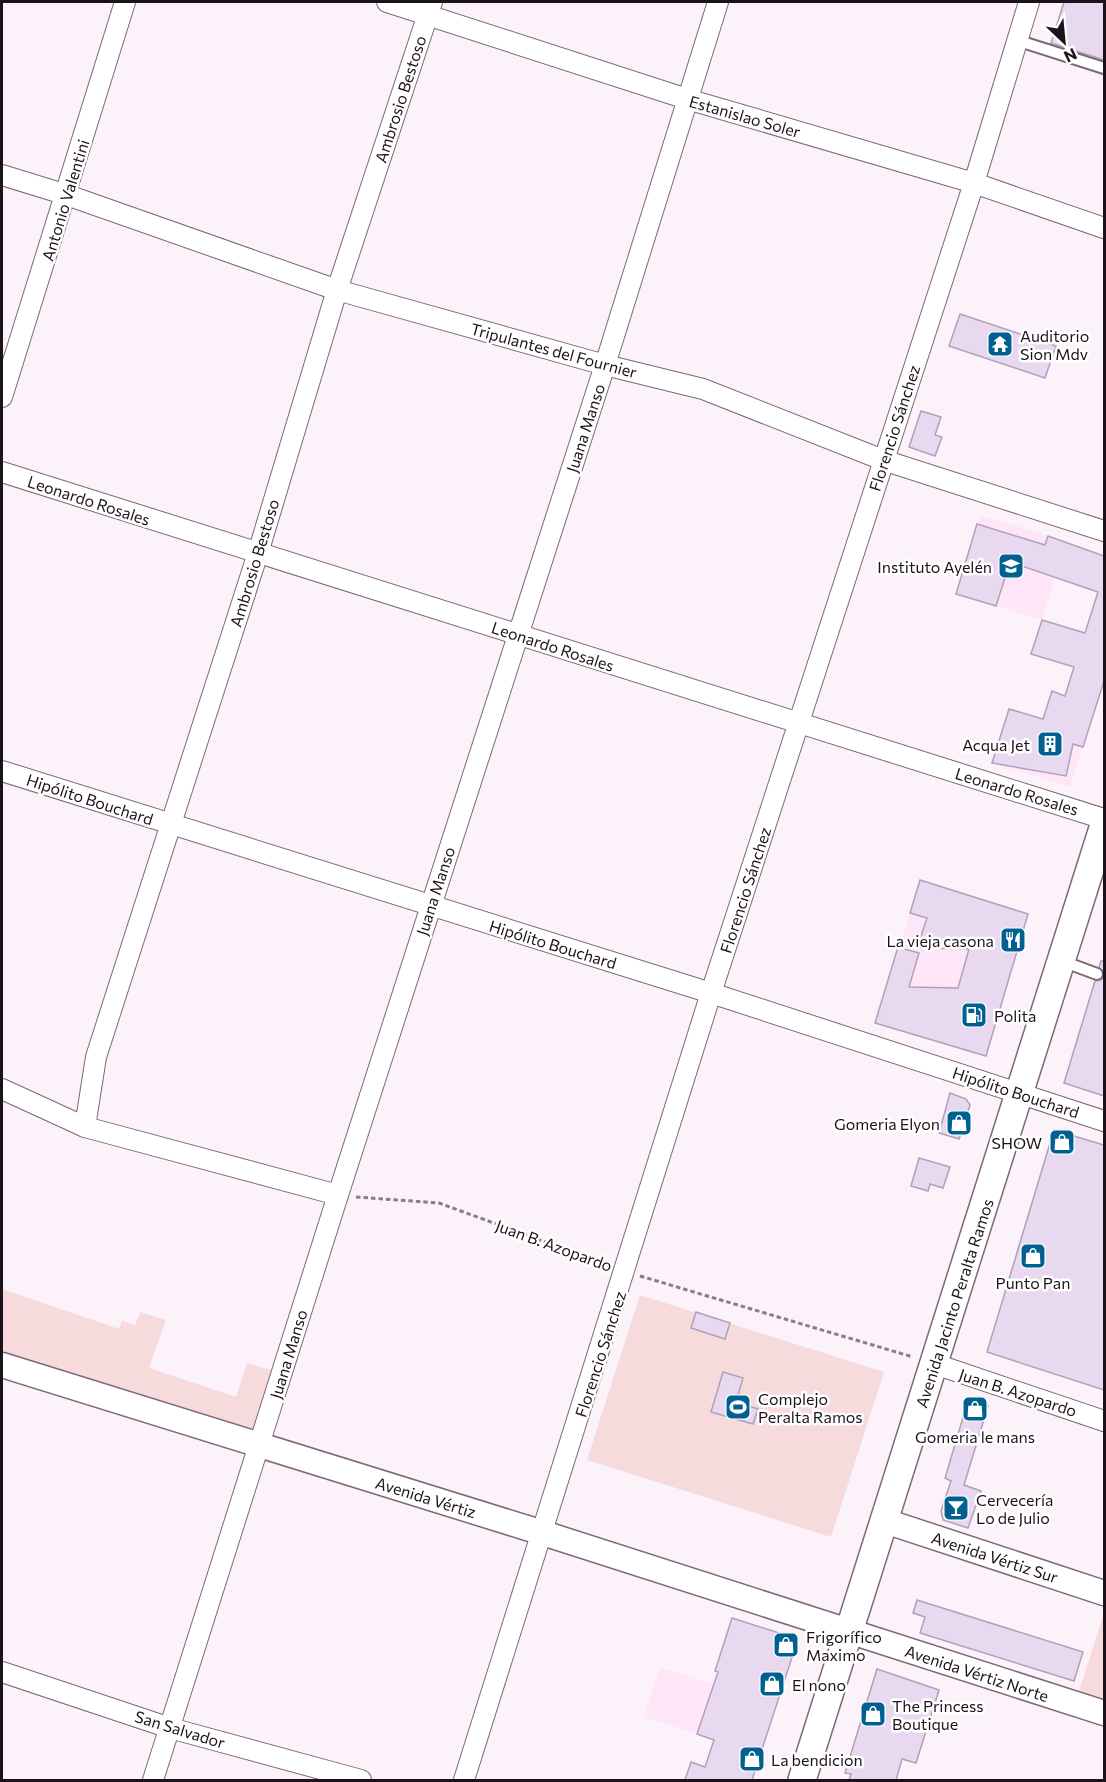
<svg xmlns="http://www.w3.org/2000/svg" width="1106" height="1782" font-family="Commissioner,sans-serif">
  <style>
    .built { fill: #ffe5f8 }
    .green { fill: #f6dadc }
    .building { fill: #e9d9f0; stroke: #b1a1b8; stroke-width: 1.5 }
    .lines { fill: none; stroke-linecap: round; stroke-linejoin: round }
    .service-casing { stroke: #7d6878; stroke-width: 14 }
    .minor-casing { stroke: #7d6878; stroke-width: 22 }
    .tertiary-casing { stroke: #7d6878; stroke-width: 27 }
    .secondary-casing { stroke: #7d6878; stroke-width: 30 }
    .path { stroke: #887f86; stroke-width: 3; stroke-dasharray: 4.5 3; stroke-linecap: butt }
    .service { stroke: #fff; stroke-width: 10 }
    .minor { stroke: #fff; stroke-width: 20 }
    .tertiary { stroke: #fff; stroke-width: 24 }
    .secondary { stroke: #fff; stroke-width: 27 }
    .labels { text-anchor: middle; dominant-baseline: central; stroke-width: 5; stroke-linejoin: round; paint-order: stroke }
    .street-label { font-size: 16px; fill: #1c131a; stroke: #fff }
    .poi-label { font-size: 16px; fill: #1c131a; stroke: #fff; text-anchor: start }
  </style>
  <rect width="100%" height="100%" fill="#fcf2f9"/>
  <g class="built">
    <polygon points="980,515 1066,541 1042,620 956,594"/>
    <polygon points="1009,709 1087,733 1070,787 992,763"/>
    <polygon points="910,913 1018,946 986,1056 875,1023"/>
    <polygon points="660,1667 777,1704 761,1754 644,1717"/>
  </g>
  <g class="green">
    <polygon points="2,1289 119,1329 122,1321 135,1325 140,1312 166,1320 149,1368 236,1397 247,1363 274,1371 254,1432 2,1352"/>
    <polygon points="640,1295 884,1372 831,1537 587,1460"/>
    <polygon points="1104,1613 1104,1702 1078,1694"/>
  </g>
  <g class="building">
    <polygon points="1064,2 1104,2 1104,60 1051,43"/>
    <polygon points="960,314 1056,346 1045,378 949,346"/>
    <polygon points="921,411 941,417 935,435 942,437 935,456 909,447"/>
    <polygon points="977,524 1045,545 1048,536 1104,556 1104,681 1083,747 1073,744 1066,776 992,763 1009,709 1043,719 1052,691 1065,696 1074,667 1031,654 1042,620 1085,633 1098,592 1010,562 996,606 956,594"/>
    <polygon points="920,880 1028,914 986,1056 875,1023 898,947 919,953 909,987 958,988 969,949 917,948 927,918 910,913"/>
    <polygon points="1101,961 1104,961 1104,1096 1064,1083 1095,981 1101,980 1104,976 1099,967"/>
    <polygon points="950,1093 966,1099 970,1105 959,1139 939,1133"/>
    <polygon points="1054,1130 1104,1145 1104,1390 987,1352"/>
    <polygon points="919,1158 950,1167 943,1188 930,1184 928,1191 911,1186"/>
    <polygon points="696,1312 730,1323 725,1339 691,1328"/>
    <polygon points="723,1372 743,1378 736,1402 758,1409 753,1424 711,1412"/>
    <polygon points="973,1402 988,1406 964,1485 981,1491 968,1528 943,1520 941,1511 951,1481 945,1478 967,1404"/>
    <polygon points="917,1600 1083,1652 1074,1681 920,1633 925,1617 913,1613"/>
    <polygon points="732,1618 798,1639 752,1780 685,1780 691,1762 705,1767 714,1740 697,1734 718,1672 715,1671"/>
    <polygon points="877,1669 939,1690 916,1763 902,1759 896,1780 849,1780 851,1774 845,1773"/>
  </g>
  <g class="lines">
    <g class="service-casing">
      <g id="service">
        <polyline points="1016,40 1104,68"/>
        <polyline points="1062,961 1097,974"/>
      </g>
    </g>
    <g class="minor-casing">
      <g id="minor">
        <polyline points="387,2 687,99 974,183 1104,228"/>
        <polyline points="2,175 67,195 337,290 605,365 703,389 883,460 1104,531"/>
        <polyline points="2,397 125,2"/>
        <polyline points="2,472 1104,819"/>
        <polyline points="2,771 711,993 1104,1121"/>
        <polyline points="2,1089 85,1127 338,1195"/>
        <polyline points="85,1127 96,1057 258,553 337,290 432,2"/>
        <polyline points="935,1364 1104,1421"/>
        <polyline points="2,1672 170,1728 361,1780"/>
        <polyline points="153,1780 338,1195 605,365 718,2"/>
        <polyline points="464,1780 711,993 974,183 1029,2"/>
      </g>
    </g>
    <g class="tertiary-casing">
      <g id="tertiary">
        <polyline points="2,1365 543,1533 1104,1713"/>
        <polyline points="885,1521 1104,1593"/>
      </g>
    </g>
    <g class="secondary-casing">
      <polyline id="secondary" points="802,1780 1104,825"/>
    </g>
    <g class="path">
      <polyline points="356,1197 439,1203 606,1264"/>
      <polyline points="640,1276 913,1357"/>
    </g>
    <use href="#service" class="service"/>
    <use href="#minor" class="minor"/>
    <use href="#tertiary" class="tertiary"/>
    <use href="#secondary" class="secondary"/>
  </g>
  <defs>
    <g id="temple-square" transform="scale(1.35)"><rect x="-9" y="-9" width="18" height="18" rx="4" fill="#006090" stroke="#fff"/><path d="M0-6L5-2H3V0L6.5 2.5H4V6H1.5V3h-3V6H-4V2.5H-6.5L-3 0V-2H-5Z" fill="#fff"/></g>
    <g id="school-square" transform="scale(1.35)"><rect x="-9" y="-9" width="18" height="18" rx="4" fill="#006090" stroke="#fff"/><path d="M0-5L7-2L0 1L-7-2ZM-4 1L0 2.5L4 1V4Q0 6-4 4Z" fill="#fff"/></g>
    <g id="building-square" transform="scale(1.35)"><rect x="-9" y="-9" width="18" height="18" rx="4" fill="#006090" stroke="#fff"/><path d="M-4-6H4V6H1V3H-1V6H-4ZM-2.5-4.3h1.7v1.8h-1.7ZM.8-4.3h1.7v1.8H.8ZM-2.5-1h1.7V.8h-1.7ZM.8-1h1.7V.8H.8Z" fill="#fff"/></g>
    <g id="restaurant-square" transform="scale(1.35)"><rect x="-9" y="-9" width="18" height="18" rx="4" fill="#006090" stroke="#fff"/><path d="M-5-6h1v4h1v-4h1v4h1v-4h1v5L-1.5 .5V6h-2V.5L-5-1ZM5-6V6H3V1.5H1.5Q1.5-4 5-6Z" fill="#fff"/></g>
    <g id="fuel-square" transform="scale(1.35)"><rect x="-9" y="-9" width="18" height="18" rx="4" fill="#006090" stroke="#fff"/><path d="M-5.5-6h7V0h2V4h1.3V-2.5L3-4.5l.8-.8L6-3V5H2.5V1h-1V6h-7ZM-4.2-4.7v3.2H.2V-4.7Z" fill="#fff"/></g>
    <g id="shop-square" transform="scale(1.35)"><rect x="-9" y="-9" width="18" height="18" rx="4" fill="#006090" stroke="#fff"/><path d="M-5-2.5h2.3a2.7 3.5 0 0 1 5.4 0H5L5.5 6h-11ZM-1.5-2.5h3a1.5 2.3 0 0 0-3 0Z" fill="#fff"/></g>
    <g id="stadium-square" transform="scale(1.35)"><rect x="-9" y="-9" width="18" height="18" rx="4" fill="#006090" stroke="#fff"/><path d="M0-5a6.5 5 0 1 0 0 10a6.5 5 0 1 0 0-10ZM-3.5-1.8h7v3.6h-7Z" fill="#fff"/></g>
    <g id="bar-square" transform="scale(1.35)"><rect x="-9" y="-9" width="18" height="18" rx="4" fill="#006090" stroke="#fff"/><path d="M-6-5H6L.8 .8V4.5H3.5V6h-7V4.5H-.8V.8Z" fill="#fff"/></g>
  </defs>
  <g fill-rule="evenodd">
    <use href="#temple-square" x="1000" y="344"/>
    <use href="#school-square" x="1011" y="566"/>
    <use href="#building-square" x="1050" y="744"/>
    <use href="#restaurant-square" x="1013" y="940"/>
    <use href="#fuel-square" x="974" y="1015"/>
    <use href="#shop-square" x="959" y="1123"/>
    <use href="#shop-square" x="1062" y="1142"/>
    <use href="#shop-square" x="1033" y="1256"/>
    <use href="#stadium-square" x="738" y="1407"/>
    <use href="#shop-square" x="975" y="1409"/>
    <use href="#bar-square" x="956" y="1508"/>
    <use href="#shop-square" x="786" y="1645"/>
    <use href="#shop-square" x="772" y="1684"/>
    <use href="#shop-square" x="873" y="1714"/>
    <use href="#shop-square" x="752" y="1759"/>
  </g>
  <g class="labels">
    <g class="street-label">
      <text transform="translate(400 99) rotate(-72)">Ambrosio Bestoso</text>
      <text transform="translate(745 116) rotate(16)">Estanislao Soler</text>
      <text transform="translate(65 200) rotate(-73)">Antonio Valentini</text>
      <text transform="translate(554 350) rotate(15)">Tripulantes del Fournier</text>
      <text transform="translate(585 428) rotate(-72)">Juana Manso</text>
      <text transform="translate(894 428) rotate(-72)">Florencio Sánchez</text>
      <text transform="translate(89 500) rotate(18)">Leonardo Rosales</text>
      <text transform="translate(254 563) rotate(-73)">Ambrosio Bestoso</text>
      <text transform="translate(553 646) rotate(18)">Leonardo Rosales</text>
      <text transform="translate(1017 791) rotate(17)">Leonardo Rosales</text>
      <text transform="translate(90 799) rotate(18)">Hipólito Bouchard</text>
      <text transform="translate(745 890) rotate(-72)">Florencio Sánchez</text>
      <text transform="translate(435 891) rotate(-72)">Juana Manso</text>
      <text transform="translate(553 944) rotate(17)">Hipólito Bouchard</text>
      <text transform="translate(1016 1092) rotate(18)">Hipólito Bouchard</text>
      <text transform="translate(554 1245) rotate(20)">Juan B. Azopardo</text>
      <text transform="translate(954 1303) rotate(-72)">Avenida Jacinto Peralta Ramos</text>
      <text transform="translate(288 1354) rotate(-73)">Juana Manso</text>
      <text transform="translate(600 1354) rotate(-72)">Florencio Sánchez</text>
      <text transform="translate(1018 1392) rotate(18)">Juan B. Azopardo</text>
      <text transform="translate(426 1497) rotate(17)">Avenida Vértiz</text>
      <text transform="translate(995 1557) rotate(18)">Avenida Vértiz Sur</text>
      <text transform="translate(977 1673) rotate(18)">Avenida Vértiz Norte</text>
      <text transform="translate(180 1729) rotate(17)">San Salvador</text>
    </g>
    <g class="poi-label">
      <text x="1020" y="335">Auditorio<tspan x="1020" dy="18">Sion Mdv</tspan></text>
      <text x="992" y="566" text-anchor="end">Instituto Ayelén</text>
      <text x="1030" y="744" text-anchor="end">Acqua Jet</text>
      <text x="994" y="940" text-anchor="end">La vieja casona</text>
      <text x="994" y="1015">Polita</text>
      <text x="940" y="1123" text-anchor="end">Gomeria Elyon</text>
      <text x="1042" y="1142" text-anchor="end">SHOW</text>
      <text x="1033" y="1282" text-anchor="middle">Punto Pan</text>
      <text x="758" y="1398">Complejo<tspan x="758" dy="18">Peralta Ramos</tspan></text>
      <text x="975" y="1436" text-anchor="middle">Gomeria le mans</text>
      <text x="976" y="1499">Cervecería<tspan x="976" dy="18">Lo de Julio</tspan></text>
      <text x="806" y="1636">Frigorífico<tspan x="806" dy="18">Maximo</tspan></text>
      <text x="792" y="1684">El nono</text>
      <text x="892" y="1705">The Princess<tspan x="892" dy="18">Boutique</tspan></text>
      <text x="771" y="1759">La bendicion</text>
    </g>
  </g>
  <rect width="1106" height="1782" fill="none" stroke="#1c131a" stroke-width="6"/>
  <g transform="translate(1064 42) rotate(154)" stroke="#ffffff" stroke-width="4.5" paint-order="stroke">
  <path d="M0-4.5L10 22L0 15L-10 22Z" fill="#1c131a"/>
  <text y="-9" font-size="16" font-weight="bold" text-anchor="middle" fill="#1c131a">N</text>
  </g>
</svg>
